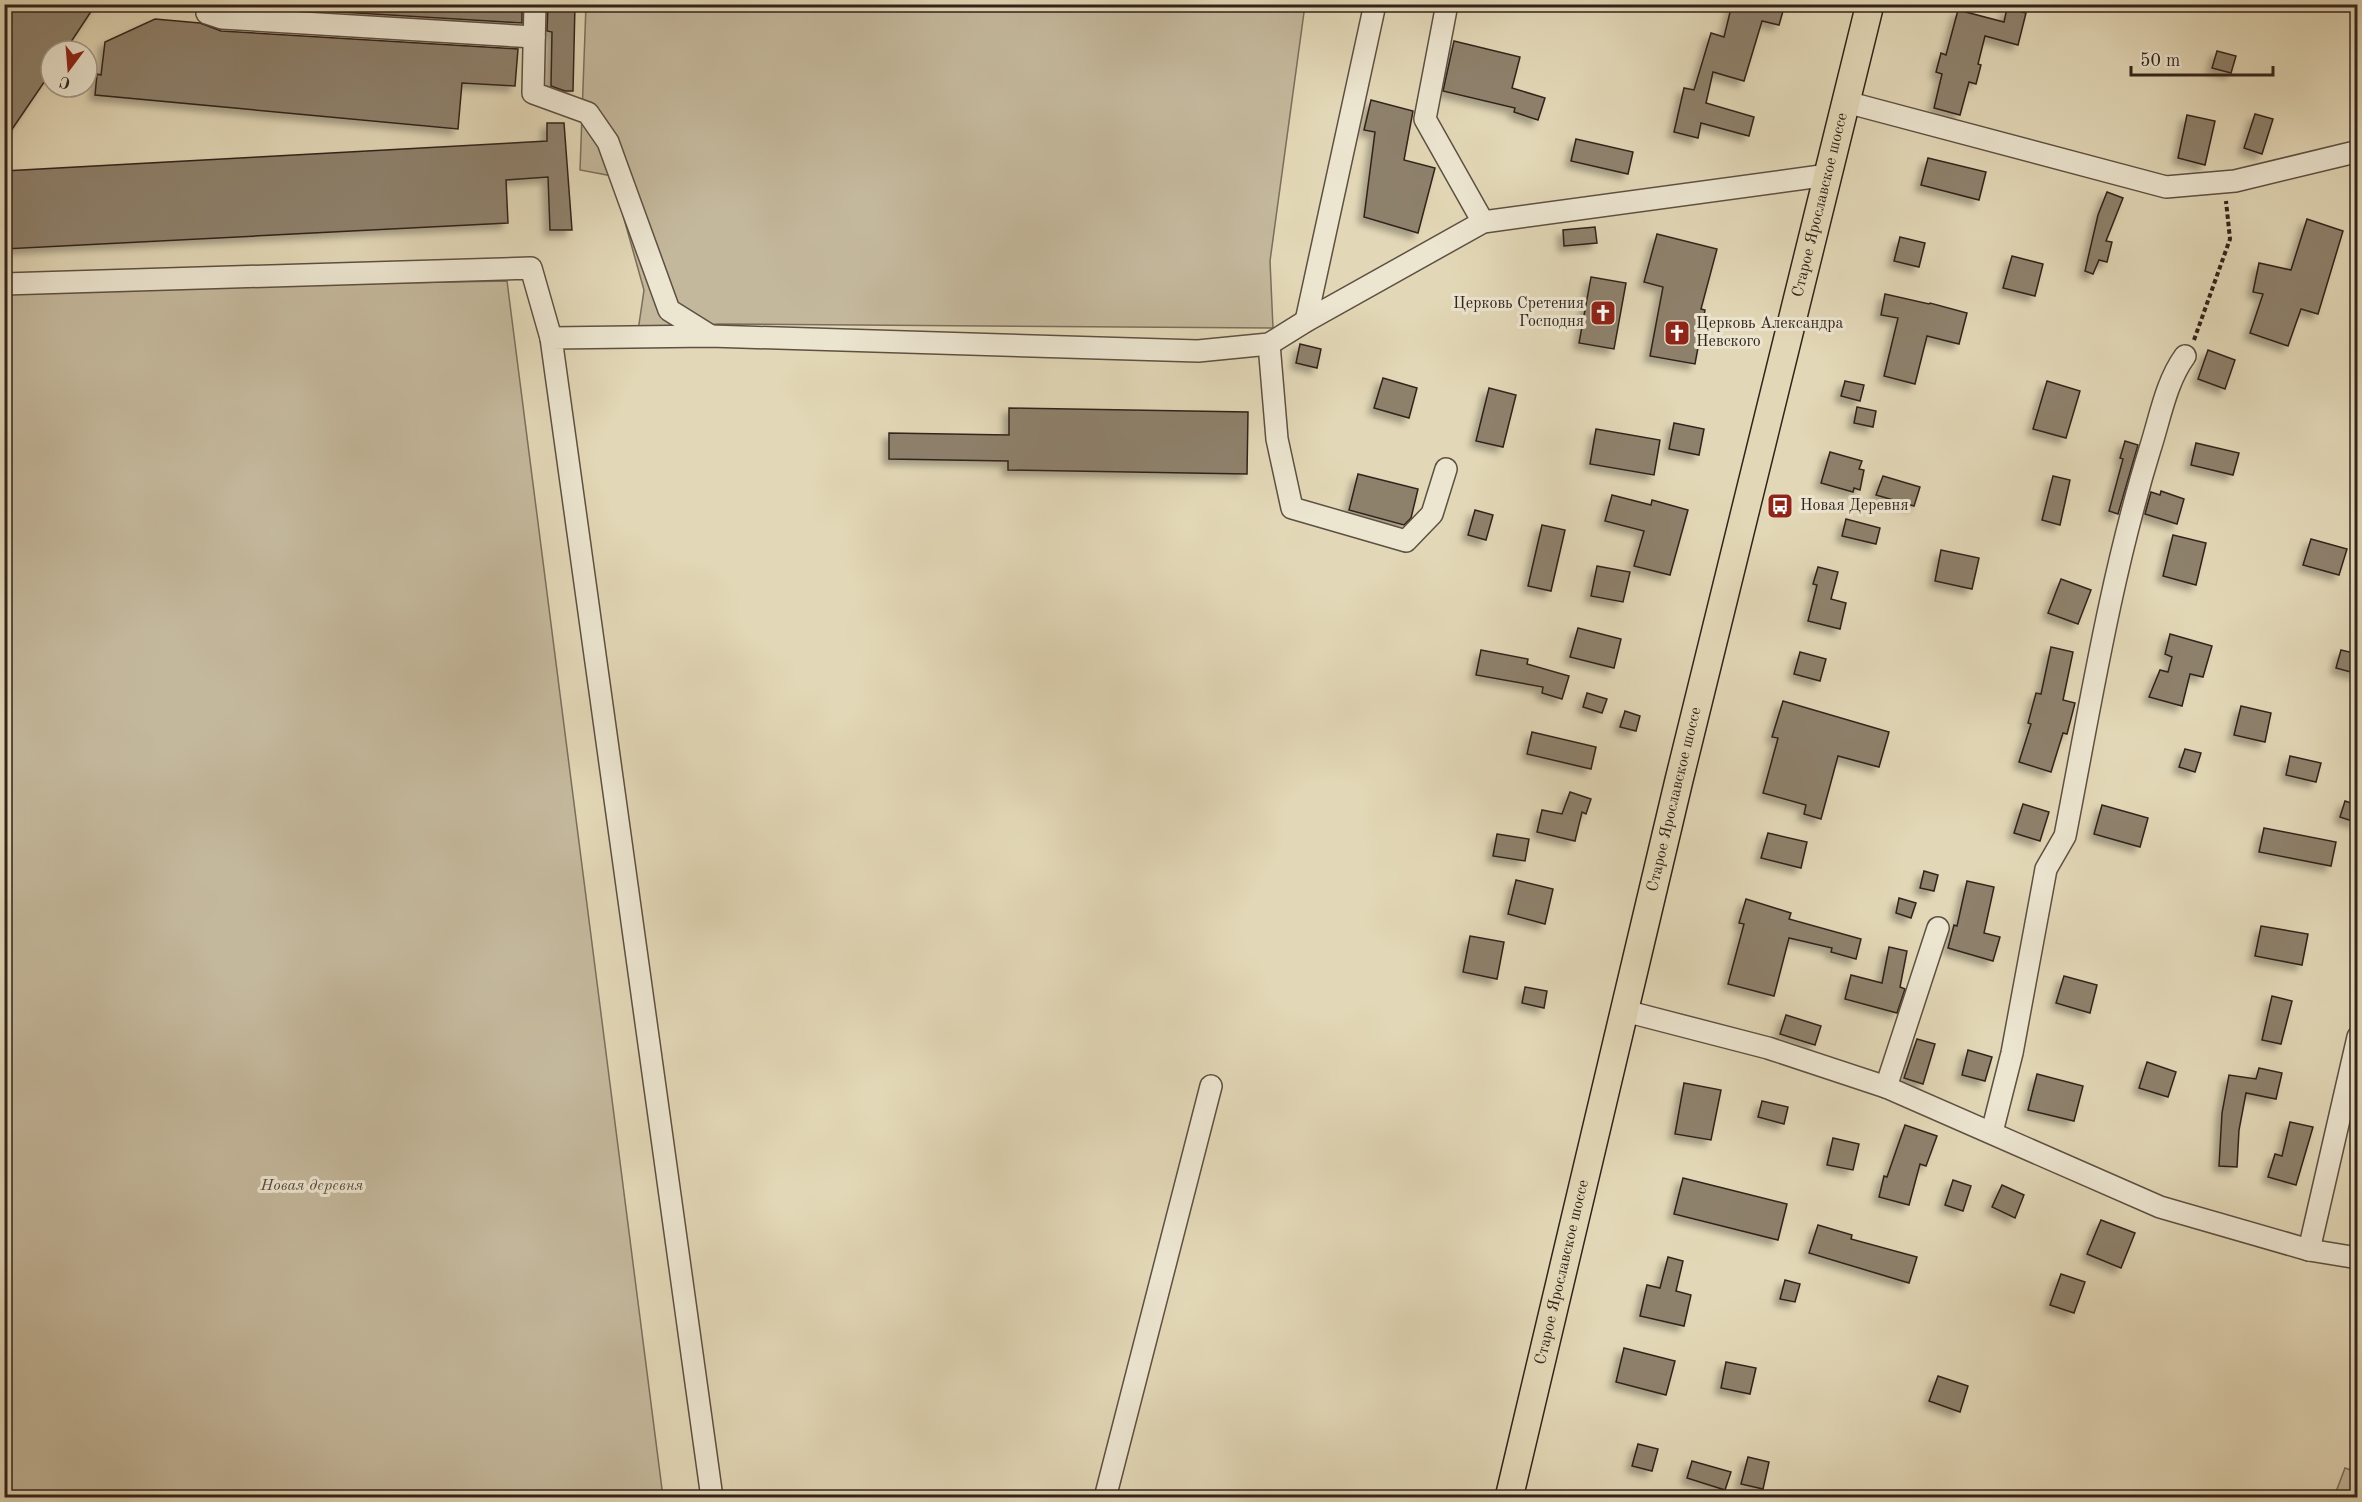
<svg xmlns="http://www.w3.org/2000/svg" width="2362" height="1502" font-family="'Old Standard TT',serif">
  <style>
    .green { fill: #c4b89c; stroke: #7b6e5c; stroke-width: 1.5 }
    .building { fill: #8e816c; stroke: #32231b; stroke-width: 1.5; filter: url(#shadow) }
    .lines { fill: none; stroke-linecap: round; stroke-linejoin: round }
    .minor-casing { stroke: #5e5042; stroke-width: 24 }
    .major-casing { stroke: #32231b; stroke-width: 30 }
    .path { stroke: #32231b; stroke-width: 4; stroke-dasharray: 4.5 3; stroke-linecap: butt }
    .minor { stroke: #ece5d0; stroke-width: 21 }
    .major { stroke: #e2d7b6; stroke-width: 27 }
    .labels { text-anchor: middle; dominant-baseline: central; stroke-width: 6; stroke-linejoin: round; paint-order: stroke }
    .street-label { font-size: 16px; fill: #32231b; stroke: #ece5d0 }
    .poi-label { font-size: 16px; fill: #32231b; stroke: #ece5d0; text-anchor: start }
    .park-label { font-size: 16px; font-style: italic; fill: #56483b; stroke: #ece5d0 }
  </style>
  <defs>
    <filter id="shadow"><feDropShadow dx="-5.5" dy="5.5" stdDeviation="3" flood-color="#0004"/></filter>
  </defs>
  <rect width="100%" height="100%" fill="#e2d7b6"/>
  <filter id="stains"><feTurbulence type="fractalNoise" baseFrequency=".00333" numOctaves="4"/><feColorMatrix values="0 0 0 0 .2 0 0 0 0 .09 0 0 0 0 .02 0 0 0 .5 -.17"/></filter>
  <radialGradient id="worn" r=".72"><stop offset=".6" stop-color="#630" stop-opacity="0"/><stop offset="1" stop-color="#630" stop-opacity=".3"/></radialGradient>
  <g class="green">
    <polygon points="586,5 1305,5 1270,261 1273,328 718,324 638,331 644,290 612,176 580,170"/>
    <polygon points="507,281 663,1497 5,1497 4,290"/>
    <polygon points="2345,1468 2357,1472 2357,1497 2334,1497"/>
  </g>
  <g class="building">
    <polygon points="4,4 96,4 65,51 51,51 51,72 4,141"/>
    <polygon points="225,4 522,4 522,23 224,5"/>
    <polygon points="548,4 575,4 573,91 565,91 551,86 552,32 547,31"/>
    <polygon points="1732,4 1785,4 1779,25 1762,21 1744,81 1713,72 1706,103 1754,117 1749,136 1701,123 1698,138 1674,132 1684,88 1694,90 1711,33 1724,37"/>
    <polygon points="2007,8 2026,13 2018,45 1985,36 1978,64 1981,65 1976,84 1969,82 1960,115 1934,108 1942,74 1936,72 1941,53 1946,55 1958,10 2004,22"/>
    <polygon points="155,19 200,23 221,31 518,49 515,86 462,83 458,129 95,95 97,74 101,75 105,42"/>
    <polygon points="1454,41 1520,57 1512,88 1545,98 1538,120 1514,112 1515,108 1443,91"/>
    <polygon points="2217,51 2236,56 2231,73 2212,68"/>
    <polygon points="1371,100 1413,111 1404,160 1435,168 1418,233 1364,217 1375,132 1364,130"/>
    <polygon points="2255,114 2273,119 2262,154 2244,148"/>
    <polygon points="2187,115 2215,121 2205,165 2178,158"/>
    <polygon points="547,123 564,123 572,230 550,230 548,177 506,180 508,223 4,249 4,171 547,141"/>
    <polygon points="1576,139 1633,152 1628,174 1571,161"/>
    <polygon points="1928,158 1986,172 1979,200 1921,185"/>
    <polygon points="2107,192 2123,198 2106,241 2112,242 2107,262 2099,260 2093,274 2085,271 2098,215"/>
    <polygon points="2307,219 2343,231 2318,314 2301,309 2288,346 2250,333 2263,294 2253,292 2259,263 2291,270"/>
    <polygon points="1595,227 1597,243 1564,246 1563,230"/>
    <polygon points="1657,234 1717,249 1701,309 1705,310 1695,364 1650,356 1663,287 1644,282"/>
    <polygon points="1900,237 1925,243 1919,267 1894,261"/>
    <polygon points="2012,256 2043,264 2035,296 2003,288"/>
    <polygon points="1591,277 1626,283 1614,349 1579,343"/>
    <polygon points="1885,294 1929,304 1930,303 1967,313 1959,344 1927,336 1915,384 1884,376 1898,318 1881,315"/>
    <polygon points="1300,344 1321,349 1317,368 1296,363"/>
    <polygon points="2208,350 2235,360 2225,389 2198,379"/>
    <polygon points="1383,378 1417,388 1409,418 1374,408"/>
    <polygon points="1845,381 1864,385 1860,401 1841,396"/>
    <polygon points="2047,381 2080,391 2066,438 2033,429"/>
    <polygon points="1489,388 1516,395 1503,447 1476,441"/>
    <polygon points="1857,407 1876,411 1873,427 1854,423"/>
    <polygon points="1009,408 1248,412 1247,474 1008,470 1008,461 889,459 889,433 1009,435"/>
    <polygon points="1674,423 1704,429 1699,455 1669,449"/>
    <polygon points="1596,429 1660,440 1654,475 1590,464"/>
    <polygon points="2125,441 2138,445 2118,514 2109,511 2123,459 2120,458"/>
    <polygon points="2196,443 2239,453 2233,475 2191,465"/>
    <polygon points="1830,452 1862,461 1859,469 1864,470 1860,490 1854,488 1853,492 1821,483"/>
    <polygon points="1358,474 1418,489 1411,518 1404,525 1349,510"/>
    <polygon points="1883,476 1920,487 1914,506 1876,495"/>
    <polygon points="2053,476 2070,480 2060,525 2042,520"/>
    <polygon points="2161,491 2184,499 2177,524 2145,514 2151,492 2160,495"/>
    <polygon points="1612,495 1651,505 1652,500 1688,510 1670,575 1634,566 1644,531 1605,521"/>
    <polygon points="1475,510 1493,515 1486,540 1468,535"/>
    <polygon points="1846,519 1880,528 1876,544 1842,536"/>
    <polygon points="1542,525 1565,530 1551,591 1528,586"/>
    <polygon points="2173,535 2206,543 2196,585 2163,576"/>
    <polygon points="2311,539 2347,549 2339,575 2303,565"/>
    <polygon points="1941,550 1979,558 1972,589 1935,581"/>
    <polygon points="1597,566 1630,572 1623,602 1591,596"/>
    <polygon points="1818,567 1838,572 1831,599 1846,603 1840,629 1808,621 1817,585 1813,584"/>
    <polygon points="2061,579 2091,590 2078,624 2048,613"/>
    <polygon points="1578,628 1621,639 1614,668 1570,657"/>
    <polygon points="2170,634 2212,646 2203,677 2190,674 2182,706 2149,697 2160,670 2168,672 2172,657 2165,654"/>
    <polygon points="2051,647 2073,652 2063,700 2075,703 2067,734 2063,733 2051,772 2019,762 2031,724 2028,723 2036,693 2041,694"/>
    <polygon points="1481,650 1528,659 1527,664 1569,676 1562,699 1542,693 1543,687 1476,675"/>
    <polygon points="2341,650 2358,654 2358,674 2336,668"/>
    <polygon points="1800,652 1826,659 1820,681 1794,674"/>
    <polygon points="1587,693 1607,699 1602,713 1583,707"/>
    <polygon points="1783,701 1889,732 1879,767 1838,756 1821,819 1804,814 1806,805 1763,793 1778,738 1772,737"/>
    <polygon points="2241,706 2271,713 2265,742 2234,735"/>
    <polygon points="1625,711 1640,716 1636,731 1620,727"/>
    <polygon points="1532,732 1596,747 1591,769 1527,754"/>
    <polygon points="2185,749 2201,753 2195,772 2179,767"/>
    <polygon points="2290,756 2321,763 2316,782 2286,775"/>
    <polygon points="1570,792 1591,799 1586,814 1582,812 1575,841 1537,832 1542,810 1562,814"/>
    <polygon points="2345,801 2358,805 2358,823 2340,817"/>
    <polygon points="2023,804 2049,812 2040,841 2014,833"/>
    <polygon points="2102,805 2148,818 2140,847 2094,834"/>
    <polygon points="2264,828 2336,842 2331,866 2259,852"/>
    <polygon points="1768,833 1807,842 1801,868 1761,858"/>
    <polygon points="1497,834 1529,839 1525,861 1493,856"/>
    <polygon points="1924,871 1938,875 1934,891 1920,888"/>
    <polygon points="1516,880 1553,889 1545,924 1508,914"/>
    <polygon points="1967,881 1994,887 1984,933 2000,937 1993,961 1948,948 1954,925 1957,926"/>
    <polygon points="1899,898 1916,903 1911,918 1896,913"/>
    <polygon points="1746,899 1791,913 1789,919 1861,939 1856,959 1831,952 1832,948 1789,938 1774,996 1728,984 1744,924 1739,923"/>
    <polygon points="2261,926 2308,934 2302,965 2255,956"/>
    <polygon points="1470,936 1504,942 1497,979 1463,972"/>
    <polygon points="1889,947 1907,951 1900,987 1905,989 1897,1013 1845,999 1851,975 1882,983"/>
    <polygon points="2064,976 2097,985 2090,1013 2056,1003"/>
    <polygon points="1525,987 1547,991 1544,1008 1522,1003"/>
    <polygon points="2272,996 2292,1001 2281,1044 2262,1040"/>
    <polygon points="1786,1015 1821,1026 1815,1045 1780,1034"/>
    <polygon points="1917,1039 1935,1044 1923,1084 1904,1078"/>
    <polygon points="1968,1050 1992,1057 1985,1081 1962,1075"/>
    <polygon points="2147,1062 2176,1072 2168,1097 2139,1088"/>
    <polygon points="2259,1068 2282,1073 2276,1099 2246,1093 2239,1130 2237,1167 2219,1166 2222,1113 2229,1075 2256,1079"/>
    <polygon points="2037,1074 2083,1086 2074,1121 2028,1110"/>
    <polygon points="1684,1083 1721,1090 1711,1140 1675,1134"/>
    <polygon points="1762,1101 1788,1107 1784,1124 1758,1117"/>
    <polygon points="2290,1122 2313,1127 2296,1185 2268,1177 2275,1154 2282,1156"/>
    <polygon points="1905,1125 1937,1136 1926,1166 1920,1164 1909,1205 1879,1197 1884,1176 1887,1177"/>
    <polygon points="1833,1138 1859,1144 1853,1170 1827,1165"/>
    <polygon points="1683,1178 1787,1204 1778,1240 1674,1214"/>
    <polygon points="1953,1180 1971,1186 1963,1211 1945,1205"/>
    <polygon points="2002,1185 2024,1195 2015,1218 1992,1207"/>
    <polygon points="2101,1220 2135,1233 2121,1268 2087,1254"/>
    <polygon points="1818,1225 1852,1235 1851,1239 1917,1257 1909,1283 1809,1253"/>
    <polygon points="1668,1257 1683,1261 1676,1291 1691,1295 1684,1326 1640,1316 1647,1285 1660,1288"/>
    <polygon points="2061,1274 2085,1282 2074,1313 2050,1305"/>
    <polygon points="1785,1280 1800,1284 1795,1302 1780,1299"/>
    <polygon points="1624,1348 1675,1361 1666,1395 1616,1382"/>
    <polygon points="1726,1362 1756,1368 1750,1394 1721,1388"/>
    <polygon points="1938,1376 1968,1386 1960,1412 1929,1401"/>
    <polygon points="1638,1444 1658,1449 1652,1471 1632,1466"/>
    <polygon points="1748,1457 1769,1462 1763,1489 1741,1484"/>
    <polygon points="1692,1461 1731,1472 1725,1490 1687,1478"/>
  </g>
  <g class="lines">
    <g class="minor-casing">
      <g id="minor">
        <polyline points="212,4 207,13 222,18 534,37"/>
        <polyline points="535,4 533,93 588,113 608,142 669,310 709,335"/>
        <polyline points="1447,4 1425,119 1483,222"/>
        <polyline points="1846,102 2166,187 2235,181 2351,153 2358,154"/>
        <polyline points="4,284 531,268 551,338"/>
        <polyline points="1306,321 1375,4"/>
        <polyline points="1269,344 1277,439 1292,508 1406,541 1432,514 1446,469"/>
        <polyline points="1625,1011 1768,1048 1886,1087 2160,1207 2309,1250 2358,1258"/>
        <polyline points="1886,1087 1938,928"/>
        <path d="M1992,1132L2012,1053L2046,869L2065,836C2090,707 2111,575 2150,449C2160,418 2166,382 2185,356"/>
        <polyline points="2309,1250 2358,1037"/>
        <polyline points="712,1498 551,338 710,336 1198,351 1269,344 1306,321 1483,222 1828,175"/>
        <polyline points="1105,1498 1211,1086"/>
      </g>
    </g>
    <g class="major-casing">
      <g id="major">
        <path id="s1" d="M1509,1498L1679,780L1870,4"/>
      </g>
    </g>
    <polyline class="path" points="2194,340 2230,239 2226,201"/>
    <use href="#minor" class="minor"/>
    <use href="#major" class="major"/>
  </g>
  <defs>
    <g id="church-square" transform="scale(1.35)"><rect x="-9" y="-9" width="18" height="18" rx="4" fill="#8f2418" stroke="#ece5d0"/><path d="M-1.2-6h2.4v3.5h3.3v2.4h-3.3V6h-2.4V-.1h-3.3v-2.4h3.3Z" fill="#fff"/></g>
    <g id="bus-square" transform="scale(1.35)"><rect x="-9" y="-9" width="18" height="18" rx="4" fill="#8f2418" stroke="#ece5d0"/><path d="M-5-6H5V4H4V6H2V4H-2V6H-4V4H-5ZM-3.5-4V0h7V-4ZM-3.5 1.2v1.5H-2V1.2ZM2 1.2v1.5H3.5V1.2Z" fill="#fff"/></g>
  </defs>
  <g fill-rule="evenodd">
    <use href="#church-square" x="1603" y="313"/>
    <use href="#church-square" x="1677" y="333"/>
    <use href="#bus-square" x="1780" y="506"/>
  </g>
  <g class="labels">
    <g class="street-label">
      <text stroke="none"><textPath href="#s1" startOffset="1330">Старое Ярославское шоссе</textPath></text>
      <text stroke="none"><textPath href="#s1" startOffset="718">Старое Ярославское шоссе</textPath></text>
      <text stroke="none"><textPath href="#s1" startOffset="232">Старое Ярославское шоссе</textPath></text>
    </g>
    <g class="poi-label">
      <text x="1584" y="304" text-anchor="end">Церковь Сретения<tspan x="1584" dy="18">Господня</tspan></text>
      <text x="1696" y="324">Церковь Александра<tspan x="1696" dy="18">Невского</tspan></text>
      <text x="1800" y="506">Новая Деревня</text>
    </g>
    <g class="park-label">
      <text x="312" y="1186">Новая деревня</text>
    </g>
  </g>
  <rect width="2362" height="1502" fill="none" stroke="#e2d7b6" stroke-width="24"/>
  <rect x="6" y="6" width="2350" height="1490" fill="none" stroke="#32231b" stroke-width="3"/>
  <rect x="12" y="12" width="2338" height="1478" fill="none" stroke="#32231b" stroke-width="1.5"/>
  <g transform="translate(69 69) rotate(196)"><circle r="28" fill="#ece5d0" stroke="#a29788" stroke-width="1.5"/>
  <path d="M0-4.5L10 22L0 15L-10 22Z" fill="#8f2418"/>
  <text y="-9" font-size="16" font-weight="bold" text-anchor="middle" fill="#32231b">С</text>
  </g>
  <path d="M2131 66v9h142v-9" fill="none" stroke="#32231b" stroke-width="3"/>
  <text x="2140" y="66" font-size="18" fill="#32231b" stroke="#ece5d0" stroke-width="4.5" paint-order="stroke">50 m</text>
  <rect width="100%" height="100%" filter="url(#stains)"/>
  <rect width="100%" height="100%" fill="url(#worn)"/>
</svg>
